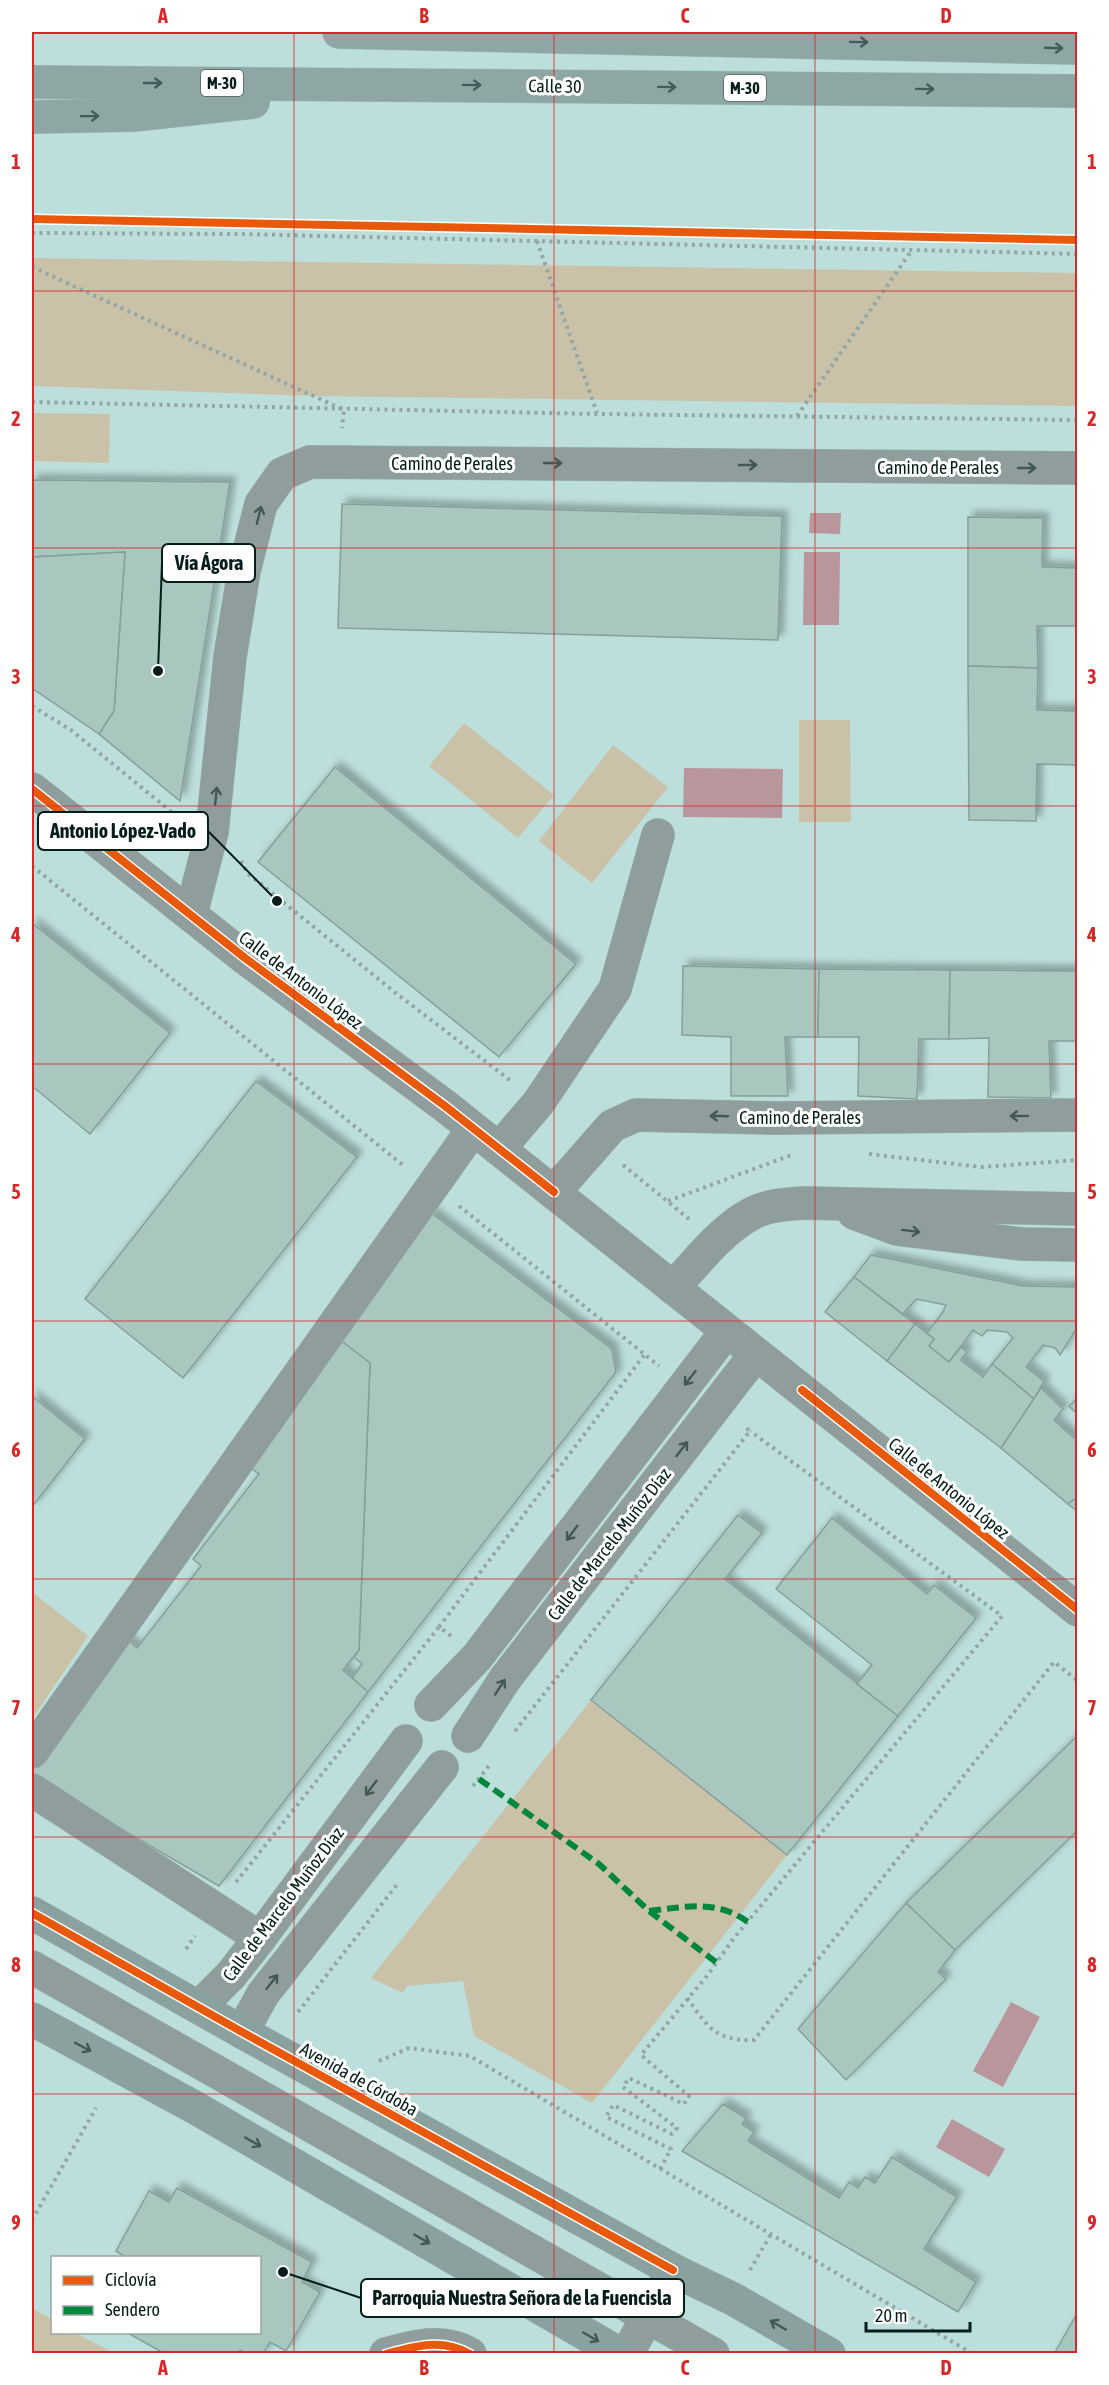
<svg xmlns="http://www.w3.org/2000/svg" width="1109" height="2385" font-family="'Asap Condensed',sans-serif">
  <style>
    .green { fill: #cac2a8 }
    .water { fill: #b9969c }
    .building { fill: #a9c6bf; stroke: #879f9a; stroke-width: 1.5; filter: url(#shadow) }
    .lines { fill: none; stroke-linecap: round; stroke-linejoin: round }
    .minor-casing { stroke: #9ebab6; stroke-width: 34 }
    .major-casing { stroke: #9ebab6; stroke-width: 34 }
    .highway-casing { stroke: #9ebab6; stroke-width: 34 }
    .path { stroke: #93a5a4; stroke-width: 4; stroke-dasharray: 3 4.5; stroke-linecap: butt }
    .minor { stroke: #8f9e9c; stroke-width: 33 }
    .major { stroke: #8ba19f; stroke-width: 33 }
    .highway { stroke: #8ea6a4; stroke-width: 33 }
    .quiet { stroke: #00873e; stroke-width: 6; stroke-dasharray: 12 6; stroke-linecap: butt }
    .cycleway-casing { stroke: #fff; stroke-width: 11 }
    .cycleway { stroke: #e8590c; stroke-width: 8 }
    .oneway { stroke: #435b59 }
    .oneway2 { stroke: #435755 }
    .oneway3 { stroke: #415856 }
    .grid { fill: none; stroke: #d62828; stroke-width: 1.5; stroke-opacity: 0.55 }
    .labels { text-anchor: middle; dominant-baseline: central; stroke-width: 6; stroke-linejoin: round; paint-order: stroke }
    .shield { fill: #fff; stroke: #50615f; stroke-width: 1.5 }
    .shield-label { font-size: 16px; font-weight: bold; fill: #051d1b }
    .street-label { font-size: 18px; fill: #051d1b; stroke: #fff }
    .leader { fill: none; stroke: #051d1b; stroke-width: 2 }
    .callout-dot { fill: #051d1b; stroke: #fff; stroke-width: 2 }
    .callout { fill: #fff; stroke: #051d1b; stroke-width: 2 }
    .callout-label { font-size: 20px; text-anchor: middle; font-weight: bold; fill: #051d1b }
    .neatline { fill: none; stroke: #d62828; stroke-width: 2 }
    .grid-label { font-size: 20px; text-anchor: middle; font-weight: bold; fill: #d62828 }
  </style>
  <defs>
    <filter id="shadow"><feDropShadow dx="5.5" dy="-5.5" stdDeviation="3" flood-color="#0004"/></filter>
  </defs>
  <rect width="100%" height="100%" fill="#bddfdb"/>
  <g class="green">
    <polygon points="32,258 1077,273 1077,406 311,396 32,386"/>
    <polygon points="32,413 110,414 109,463 32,461"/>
    <polygon points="799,720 850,720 851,822 799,822"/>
    <polygon points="464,723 554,795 518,838 429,766"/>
    <polygon points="613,745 668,787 592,883 539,841"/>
    <polygon points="32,1592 88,1636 32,1719"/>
    <polygon points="591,1700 787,1855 592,2103 474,2036 463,1981 407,1986 403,1993 371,1978"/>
    <polygon points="32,2308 52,2320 52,2332 75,2333 114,2353 32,2353"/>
  </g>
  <g class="water">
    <polygon points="810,513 841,513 840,534 809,533"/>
    <polygon points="804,552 840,552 839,625 803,625"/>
    <polygon points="684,768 783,769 782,818 683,817"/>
    <polygon points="1011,2002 1040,2017 1003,2087 973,2071"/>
    <polygon points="952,2119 1005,2149 989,2177 936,2147"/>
  </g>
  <g class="building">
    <polygon points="32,480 230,482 180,801 99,734 114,711 125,552 32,557 32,630"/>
    <polygon points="342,504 782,516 778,640 338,628"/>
    <polygon points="968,517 1043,518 1042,567 1078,568 1078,626 1037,626 1038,668 968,666"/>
    <polygon points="125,552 114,711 99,734 32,688 32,557"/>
    <polygon points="968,666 1038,668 1037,710 1078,711 1078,765 1037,764 1036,821 969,820"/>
    <polygon points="335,767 576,964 499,1057 258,862"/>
    <polygon points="32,923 170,1033 90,1134 32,1086"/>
    <polygon points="683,966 819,969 818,1037 785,1037 788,1096 731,1096 731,1037 682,1035"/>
    <polygon points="819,969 950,970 949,1039 919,1039 917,1099 858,1096 859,1037 818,1037"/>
    <polygon points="950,970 1078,971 1078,1041 1049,1041 1051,1098 988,1097 989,1038 949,1039"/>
    <polygon points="256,1081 357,1157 183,1378 85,1299"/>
    <polygon points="430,1212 612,1349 616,1372 368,1692 352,1678 362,1664 354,1657 359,1650 370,1363 340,1340"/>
    <polygon points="871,1255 1023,1286 1078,1287 1078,1326 1060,1355 1055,1348 1043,1345 1026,1367 1044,1381 1034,1399 992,1364 1013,1338 1007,1332 987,1330 982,1336 973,1330 949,1362 929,1346 934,1339 927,1333 943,1312 946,1305 916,1299 903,1314 854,1277"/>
    <polygon points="854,1277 915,1324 887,1361 825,1312"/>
    <polygon points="915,1324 934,1339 929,1346 949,1362 961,1347 967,1352 961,1360 983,1377 992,1364 1034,1399 1001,1448 887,1361"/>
    <polygon points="340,1340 370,1363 359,1650 343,1670 368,1692 219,1886 32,1777 32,1765 121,1634 137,1648 201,1566 193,1559 259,1474 248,1466"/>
    <polygon points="1041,1388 1063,1409 1054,1420 1074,1438 1078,1435 1078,1497 1068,1504 1001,1448"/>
    <polygon points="32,1396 85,1439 32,1507"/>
    <polygon points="1078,1398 1078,1415 1069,1406"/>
    <polygon points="1078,1497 1078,1512 1068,1504"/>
    <polygon points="738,1515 762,1533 725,1579 898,1716 787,1855 591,1700"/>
    <polygon points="832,1518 927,1594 934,1585 976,1618 898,1716 857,1684 872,1665 776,1589"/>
    <polygon points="1078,1735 1078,1830 955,1950 906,1903"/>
    <polygon points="906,1903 955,1950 938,1972 946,1979 846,2080 798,2029"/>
    <polygon points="723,2104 746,2118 742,2124 754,2132 748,2141 839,2198 849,2182 858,2188 865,2177 875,2183 892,2157 957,2197 924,2249 976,2282 958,2312 682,2151"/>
    <polygon points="177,2188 312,2262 302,2282 320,2292 286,2351 270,2342 263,2354 247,2354 240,2350 238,2354 158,2354 160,2351 126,2332 260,2332 260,2258 127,2258 116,2251 149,2191 169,2202"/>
    <polygon points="1078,2312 1078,2354 1054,2354"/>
  </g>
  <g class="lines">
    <g class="minor-casing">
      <g id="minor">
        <polyline points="32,789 245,958 445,1106 1078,1610"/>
        <polyline points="191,914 212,832 230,657 244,571 261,504 282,474 310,462 1078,468"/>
        <polyline points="499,1149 539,1102 615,989 658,835"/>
        <polyline points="554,1192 612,1126 636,1115 776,1118 1078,1115"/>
        <polyline points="854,1213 897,1229 1022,1244 1078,1245"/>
        <path d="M673,1288C696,1263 720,1231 751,1214C767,1205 788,1204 806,1203L1078,1209"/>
        <polyline points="431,1705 477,1657 726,1332"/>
        <polyline points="468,1736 505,1679 755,1355"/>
        <polyline points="32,1752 473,1129"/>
        <polyline points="32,1790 260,1938"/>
        <polyline points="32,1967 713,2354"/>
        <polyline points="199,2007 231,1975 260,1938 406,1741"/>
        <polyline points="242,2032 263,1994 442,1767"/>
        <path d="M386,2354C415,2346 442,2338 470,2354"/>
        <polyline points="627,2354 673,2270"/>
      </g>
    </g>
    <g class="major-casing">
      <g id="major">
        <polyline points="32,1913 242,2032 673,2270 733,2299 829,2354"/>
        <polyline points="32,2019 194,2107 620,2354"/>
      </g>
    </g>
    <g class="highway-casing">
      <g id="highway">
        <polyline points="339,32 1078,48"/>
        <polyline points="32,82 1078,91"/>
        <polyline points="32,117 134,115 253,102"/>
      </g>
    </g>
    <g class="path">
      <polyline points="32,233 239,234 1078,254"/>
      <polyline points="537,241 597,413"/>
      <polyline points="32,267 344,410 342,428"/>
      <polyline points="32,402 597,414 1078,420"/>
      <polyline points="797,416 912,250"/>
      <polyline points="32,706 71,730 179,818"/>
      <polyline points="241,861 247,873 397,994 511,1081"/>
      <polyline points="32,866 404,1166"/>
      <polyline points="869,1154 981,1167 1078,1160"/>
      <polyline points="623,1165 689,1219"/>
      <polyline points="668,1201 794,1154"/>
      <polyline points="459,1206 659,1366"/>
      <polyline points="451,1636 439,1627 645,1354"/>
      <polyline points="515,1731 750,1431 743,1426"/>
      <polyline points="473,1786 491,1763"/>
      <polyline points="236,1882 439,1627"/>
      <polyline points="186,1949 195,1936"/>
      <path d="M687,1998C709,2028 715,2041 754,2040L1054,1662L1078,1681"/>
      <polyline points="298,2012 399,1882"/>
      <polyline points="379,2061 409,2048 470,2056 973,2354"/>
      <polyline points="660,2169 671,2149 606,2117 613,2105 672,2134 677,2128 623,2087 629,2078 684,2104 689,2096 641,2055 707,1976 734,1938 1002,1616 750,1431"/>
      <polyline points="32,2220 96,2108"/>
      <polyline points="750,2270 771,2234"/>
    </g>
    <use href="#minor" class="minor"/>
    <use href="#major" class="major"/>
    <use href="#highway" class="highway"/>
    <g class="quiet">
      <polyline points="479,1779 599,1864 649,1911 717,1963"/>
      <path d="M649,1911C685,1907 716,1899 748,1922"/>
    </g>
    <g class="cycleway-casing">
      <g id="cycleway">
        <polyline points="32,219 1078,240"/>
        <polyline points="32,789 245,958 445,1106 554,1192"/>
        <polyline points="802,1390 1078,1610"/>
        <polyline points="32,1913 242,2032 673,2270"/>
        <path d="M386,2354C415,2346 442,2338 470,2354"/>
      </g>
    </g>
    <use href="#cycleway" class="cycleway"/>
  </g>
  <defs><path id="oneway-shaft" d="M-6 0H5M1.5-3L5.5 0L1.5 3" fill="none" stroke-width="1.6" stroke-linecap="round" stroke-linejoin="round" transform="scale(1.5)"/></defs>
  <g class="oneway">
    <use href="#oneway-shaft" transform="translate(859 42) rotate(1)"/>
    <use href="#oneway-shaft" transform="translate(1054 48) rotate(2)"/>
    <use href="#oneway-shaft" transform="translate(153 83)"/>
    <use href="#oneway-shaft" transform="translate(472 85) rotate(1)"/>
    <use href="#oneway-shaft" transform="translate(667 87) rotate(1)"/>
    <use href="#oneway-shaft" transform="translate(925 89) rotate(1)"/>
    <use href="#oneway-shaft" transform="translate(90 116) rotate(-1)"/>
  </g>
  <g class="oneway2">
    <use href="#oneway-shaft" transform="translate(553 463)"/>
    <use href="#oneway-shaft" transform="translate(748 465)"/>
    <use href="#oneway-shaft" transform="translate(1027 468)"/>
    <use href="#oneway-shaft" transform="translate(259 515) rotate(-76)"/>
    <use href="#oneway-shaft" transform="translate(216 796) rotate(-84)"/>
    <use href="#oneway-shaft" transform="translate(719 1116) rotate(-178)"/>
    <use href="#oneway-shaft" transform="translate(1019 1116) rotate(179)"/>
    <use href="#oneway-shaft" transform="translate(911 1231) rotate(7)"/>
    <use href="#oneway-shaft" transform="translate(690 1378) rotate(128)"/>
    <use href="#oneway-shaft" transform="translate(682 1449) rotate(-52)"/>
    <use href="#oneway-shaft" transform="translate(572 1533) rotate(127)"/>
    <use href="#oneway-shaft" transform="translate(500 1687) rotate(-57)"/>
    <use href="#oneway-shaft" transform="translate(371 1788) rotate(127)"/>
    <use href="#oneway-shaft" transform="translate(272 1982) rotate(-52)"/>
  </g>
  <g class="oneway3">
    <use href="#oneway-shaft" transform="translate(83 2047) rotate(28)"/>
    <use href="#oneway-shaft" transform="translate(253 2142) rotate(30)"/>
    <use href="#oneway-shaft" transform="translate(422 2239) rotate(30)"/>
    <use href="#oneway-shaft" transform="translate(778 2325) rotate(-150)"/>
    <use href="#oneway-shaft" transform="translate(591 2337) rotate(30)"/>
  </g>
  <path class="grid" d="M294,32V2354M554,32V2354M815,32V2354M32,291H1078M32,548H1078M32,806H1078M32,1064H1078M32,1321H1078M32,1579H1078M32,1837H1078M32,2094H1078"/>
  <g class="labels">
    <g class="shield">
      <rect x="201" y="70" width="42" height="26" rx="4.5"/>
      <rect x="724" y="75" width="42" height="26" rx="4.5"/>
    </g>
    <g class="shield-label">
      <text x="222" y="83">M-30</text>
      <text x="745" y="88">M-30</text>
    </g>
    <g class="street-label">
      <text transform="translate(555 86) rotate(1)">Calle 30</text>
      <text x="452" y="463">Camino de Perales</text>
      <text x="938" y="467">Camino de Perales</text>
      <text transform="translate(301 980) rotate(37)">Calle de Antonio López</text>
      <text x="800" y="1117">Camino de Perales</text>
      <text transform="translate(949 1488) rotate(39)">Calle de Antonio López</text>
      <text transform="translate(609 1544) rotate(-52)">Calle de Marcelo Muñoz Díaz</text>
      <text transform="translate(283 1904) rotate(-53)">Calle de Marcelo Muñoz Díaz</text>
      <text transform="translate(359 2079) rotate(29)">Avenida de Córdoba</text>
    </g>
  </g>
  <path class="leader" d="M158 671L162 563M277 901L208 831M283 2272L361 2298"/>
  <g class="callout-dot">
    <circle cx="158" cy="671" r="6"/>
    <circle cx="277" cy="901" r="6"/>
    <circle cx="283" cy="2272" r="6"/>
  </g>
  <g class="callout">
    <rect x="162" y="544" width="93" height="38" rx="6"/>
    <rect x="38" y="812" width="170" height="38" rx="6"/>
    <rect x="361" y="2279" width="323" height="38" rx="6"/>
  </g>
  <g class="callout-label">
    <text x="209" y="570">Vía Ágora</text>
    <text x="123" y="838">Antonio López-Vado</text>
    <text x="522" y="2305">Parroquia Nuestra Señora de la Fuencisla</text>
  </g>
  <rect width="1109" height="2385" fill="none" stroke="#ffffff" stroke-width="66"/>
  <rect x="51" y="2256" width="210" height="78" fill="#ffffff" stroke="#9ba5a4" stroke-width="1.5"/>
  <rect x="63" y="2276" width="30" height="9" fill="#e8590c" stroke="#9ba5a4" stroke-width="1.5"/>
  <text x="105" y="2286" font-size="18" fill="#051d1b">Ciclovía</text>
  <rect x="63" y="2306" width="30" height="9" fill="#00873e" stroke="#9ba5a4" stroke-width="1.5"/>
  <text x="105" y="2316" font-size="18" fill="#051d1b">Sendero</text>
  <path d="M866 2322v9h104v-9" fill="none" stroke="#051d1b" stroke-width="3"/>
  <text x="875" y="2322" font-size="18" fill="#051d1b" stroke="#ffffff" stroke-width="4.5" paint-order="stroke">20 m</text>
  <rect x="33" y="33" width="1043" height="2319" class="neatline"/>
  <g class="grid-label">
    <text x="163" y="23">A</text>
    <text x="424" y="23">B</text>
    <text x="685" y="23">C</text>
    <text x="946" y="23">D</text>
    <text x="16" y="169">1</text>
    <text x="1092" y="169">1</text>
    <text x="16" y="426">2</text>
    <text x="1092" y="426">2</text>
    <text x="16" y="684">3</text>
    <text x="1092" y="684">3</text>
    <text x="16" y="942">4</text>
    <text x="1092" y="942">4</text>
    <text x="16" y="1199">5</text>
    <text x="1092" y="1199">5</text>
    <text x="16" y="1457">6</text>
    <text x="1092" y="1457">6</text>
    <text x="16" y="1715">7</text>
    <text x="1092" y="1715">7</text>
    <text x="16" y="1972">8</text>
    <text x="1092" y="1972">8</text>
    <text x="16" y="2230">9</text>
    <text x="1092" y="2230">9</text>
    <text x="163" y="2375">A</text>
    <text x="424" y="2375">B</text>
    <text x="685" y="2375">C</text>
    <text x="946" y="2375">D</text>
  </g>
</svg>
